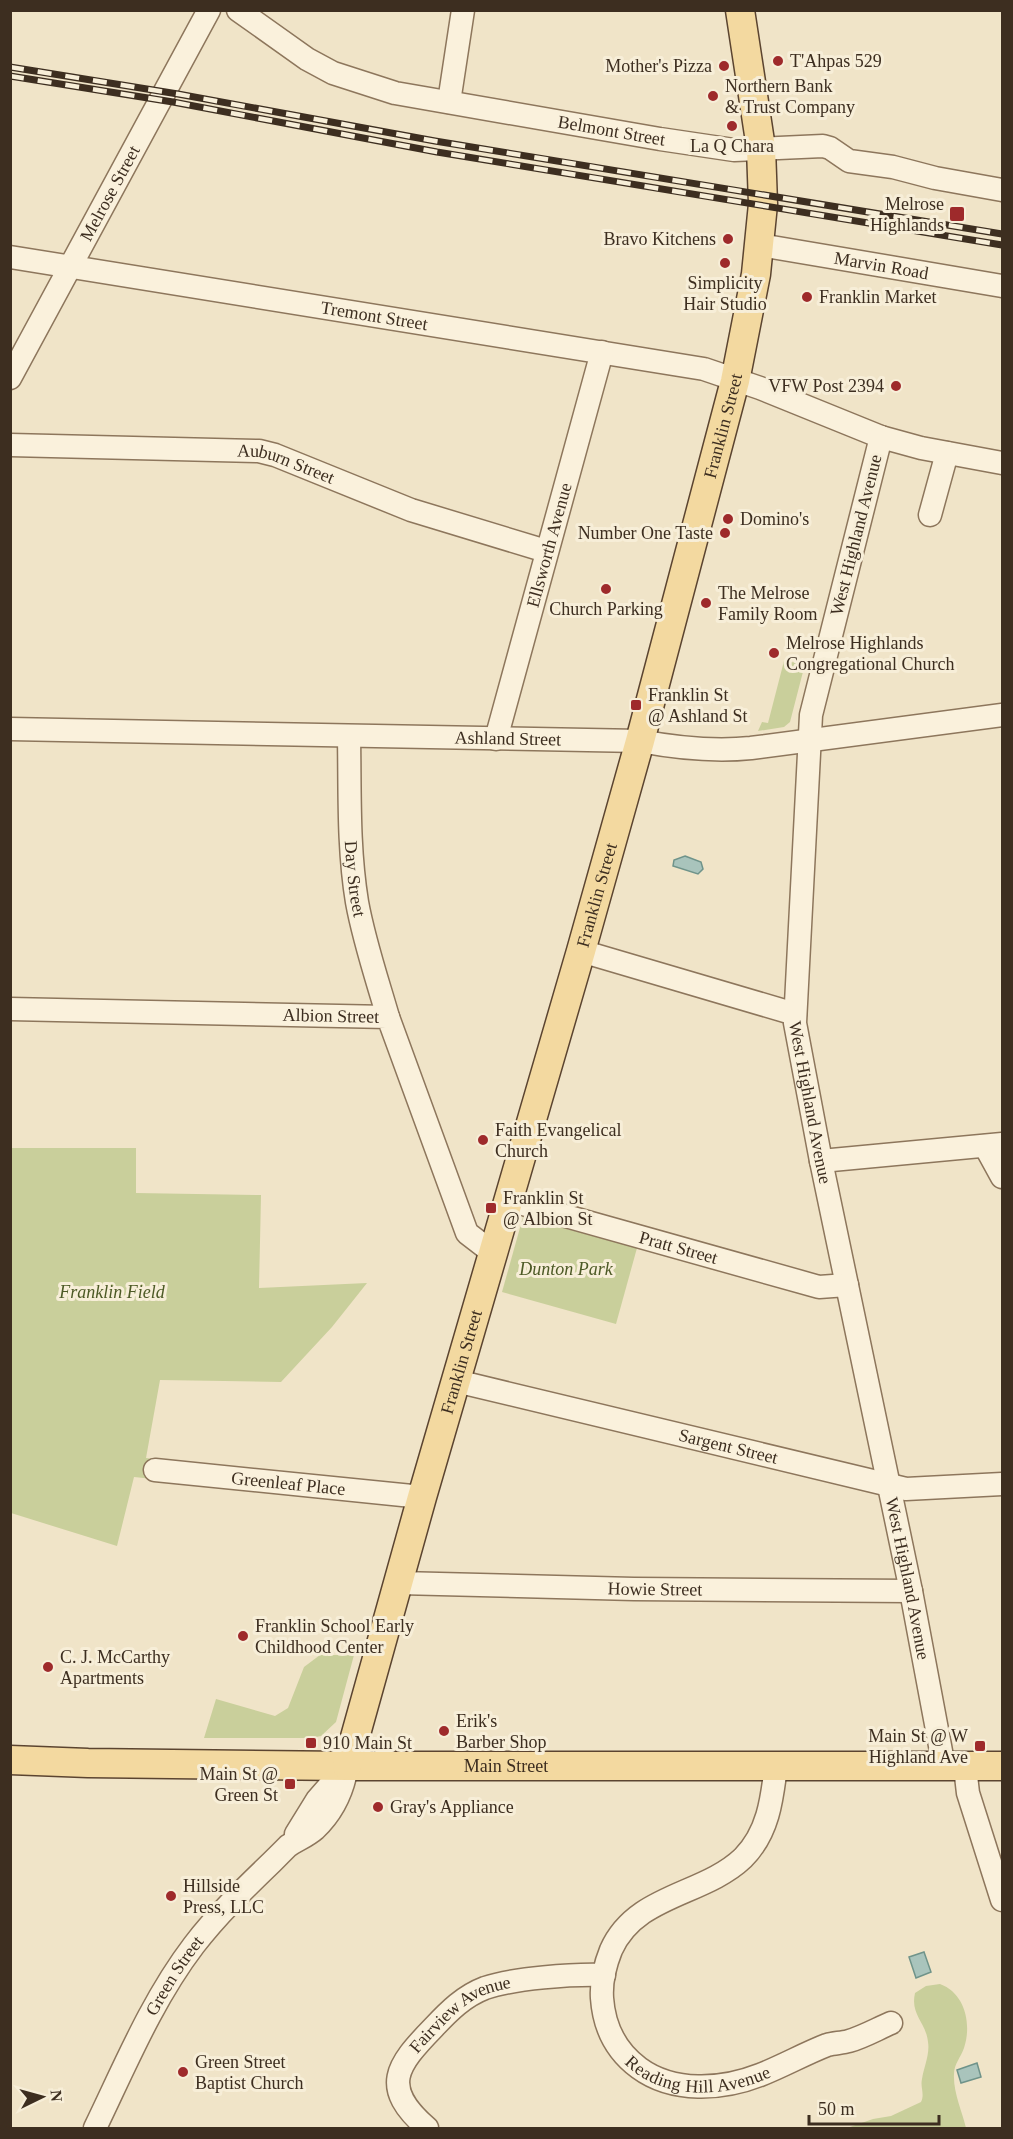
<svg xmlns="http://www.w3.org/2000/svg" width="1013" height="2139" font-family="'Times New Roman',serif">
  <style>
    .green { fill: #c9cf9b }
    .water { fill: #a9c4bc; stroke: #6f938a; stroke-width: 1.5 }
    .lines { fill: none; stroke-linecap: round; stroke-linejoin: round }
    .minor-casing { stroke: #8d765c; stroke-width: 25 }
    .major-casing { stroke: #5b4430; stroke-width: 31 }
    .minor { stroke: #faf1dc; stroke-width: 22 }
    .major { stroke: #f3d9a0; stroke-width: 28 }
    .rail-casing { stroke: #3d2e20; stroke-width: 7 }
    .rail { stroke: #f7eed8; stroke-width: 4.5; stroke-dasharray: 14; stroke-linecap: butt }
    .poi-dot { fill: #9e2a2b; stroke: #f7eed8; stroke-width: 2 }
    .labels { text-anchor: middle; dominant-baseline: central; stroke-width: 6; stroke-linejoin: round; paint-order: stroke }
    .poi-label { font-size: 18px; fill: #3d2e20; stroke: #f7eed8; text-anchor: start }
    .street-label { font-size: 18px; fill: #3d2e20; stroke: #f7eed8 }
    .park-label { font-size: 18px; font-style: italic; fill: #4d5a26; stroke: #f7eed8 }
  </style>
  <rect width="100%" height="100%" fill="#f0e4c8"/>
  <g class="green">
    <polygon points="784,661 805,664 790,722 784,727 758,731 762,722 768,723"/>
    <polygon points="10,1148 136,1148 136,1193 261,1195 259,1288 367,1283 332,1327 281,1382 160,1380 146,1458 218,1466 202,1484 134,1477 117,1546 11,1513"/>
    <polygon points="523,1217 637,1248 616,1324 502,1292"/>
    <polygon points="320,1655 354,1655 336,1722 321,1736 311,1738 204,1738 216,1699 275,1716 288,1708 304,1667"/>
    <path d="M940,1984C965,1993 972,2024 964,2048C961,2057 954,2064 954,2074C953,2092 962,2111 966,2128H847L873,2119L891,2116L921,2102C925,2094 920,2087 922,2079C924,2067 930,2054 928,2042C926,2022 910,2015 915,1993L926,1986Z"/>
  </g>
  <g class="water">
    <polygon points="685,856 701,862 703,869 698,874 673,866 674,860"/>
    <polygon points="924,1952 931,1972 916,1978 909,1957"/>
    <polygon points="977,2063 981,2077 961,2083 957,2070"/>
  </g>
  <g class="lines">
    <g class="minor-casing">
      <g id="minor">
        <path id="s1" d="M238,10L307,59L333,73L395,93L660,139L734,150L823,146L830,148L849,161L893,167L935,178L1002,190"/>
        <polyline points="449,102 463,10"/>
        <path id="s2" d="M760,245L1002,286"/>
        <path id="s3" d="M10,257L704,369L760,388L881,437L921,448L1002,463"/>
        <path id="s4" d="M10,378L209,10"/>
        <path id="s5" d="M881,437L811,715L795,1023L821,1161L911,1591L944,1767"/>
        <path id="s6" d="M10,445L259,451L275,455L411,510L546,551"/>
        <polyline points="930,515 947,453"/>
        <path id="s7" d="M10,729L640,741C677,748 712,752 751,748L1002,715"/>
        <path id="s8" d="M349,737C350,792 348,847 357,902C364,941 377,979 388,1017"/>
        <path id="s9" d="M496,739L602,352"/>
        <polyline points="581,951 795,1014"/>
        <path id="s10" d="M10,1009L388,1017L467,1233L493,1253"/>
        <polyline points="985,1146 1002,1177"/>
        <polyline points="821,1161 1002,1144"/>
        <path id="s11" d="M509,1200L819,1287L847,1285"/>
        <path id="s12" d="M456,1381L906,1489L1002,1484"/>
        <path id="s13" d="M155,1470L422,1497"/>
        <path id="s14" d="M399,1583L634,1589L911,1591"/>
        <path id="s15" d="M776,1766C772,1800 768,1833 743,1858C703,1896 636,1894 611,1950C605,1965 601,1982 602,1998C604,2027 616,2051 639,2068C673,2093 722,2090 760,2075C783,2066 804,2054 827,2045C834,2043 842,2043 849,2041C863,2037 877,2029 891,2023"/>
        <polyline points="965,1767 968,1793 1002,1900"/>
        <polyline points="296,1834 317,1800 344,1769"/>
        <path id="s16" d="M95,2128C125,2066 152,2000 194,1945C217,1915 245,1888 272,1862C277,1857 283,1851 288,1846C297,1840 307,1836 315,1829C334,1811 343,1791 347,1766"/>
        <path id="s17" d="M427,2128C380,2087 396,2066 434,2027C449,2011 464,1996 485,1988C515,1978 572,1974 604,1975"/>
      </g>
    </g>
    <g class="major-casing">
      <g id="major">
        <path id="s18" d="M10,1760L88,1763L347,1766H1002"/>
        <path id="s19" d="M347,1766L422,1497L581,951L640,741L735,381L756,274L763,204L761,148L740,10"/>
      </g>
    </g>
    <use href="#minor" class="minor"/>
    <use href="#major" class="major"/>
    <g class="rail-casing">
      <g id="rail">
        <polyline points="10,67 178,94 435,141 1002,234"/>
        <polyline points="10,76 173,102 437,152 1002,245"/>
      </g>
    </g>
    <use href="#rail" class="rail"/>
  </g>
  <g class="poi-dot">
    <circle cx="778" cy="61" r="6"/>
    <circle cx="724" cy="66" r="6"/>
    <circle cx="713" cy="96" r="6"/>
    <circle cx="732" cy="126" r="6"/>
    <rect x="949" y="206" width="16" height="16" rx="3"/>
    <circle cx="728" cy="239" r="6"/>
    <circle cx="725" cy="263" r="6"/>
    <circle cx="807" cy="297" r="6"/>
    <circle cx="896" cy="386" r="6"/>
    <circle cx="728" cy="519" r="6"/>
    <circle cx="725" cy="533" r="6"/>
    <circle cx="606" cy="589" r="6"/>
    <circle cx="706" cy="603" r="6"/>
    <circle cx="774" cy="653" r="6"/>
    <rect x="630" y="699" width="12" height="12" rx="3"/>
    <circle cx="483" cy="1140" r="6"/>
    <rect x="485" y="1202" width="12" height="12" rx="3"/>
    <circle cx="243" cy="1636" r="6"/>
    <circle cx="48" cy="1667" r="6"/>
    <circle cx="444" cy="1731" r="6"/>
    <rect x="305" y="1737" width="12" height="12" rx="3"/>
    <rect x="974" y="1740" width="12" height="12" rx="3"/>
    <rect x="284" y="1778" width="12" height="12" rx="3"/>
    <circle cx="378" cy="1807" r="6"/>
    <circle cx="171" cy="1896" r="6"/>
    <circle cx="183" cy="2072" r="6"/>
  </g>
  <g class="labels">
    <g class="poi-label">
      <text x="790" y="61">T'Ahpas 529</text>
      <text x="712" y="66" text-anchor="end">Mother's Pizza</text>
      <text x="725" y="86">Northern Bank<tspan x="725" dy="21">&amp; Trust Company</tspan></text>
      <text x="732" y="146" text-anchor="middle">La Q Chara</text>
      <text x="944" y="204" text-anchor="end">Melrose<tspan x="944" dy="21">Highlands</tspan></text>
      <text x="716" y="239" text-anchor="end">Bravo Kitchens</text>
      <text x="725" y="283" text-anchor="middle">Simplicity<tspan x="725" dy="21">Hair Studio</tspan></text>
      <text x="819" y="297">Franklin Market</text>
      <text x="884" y="386" text-anchor="end">VFW Post 2394</text>
      <text x="740" y="519">Domino's</text>
      <text x="713" y="533" text-anchor="end">Number One Taste</text>
      <text x="718" y="593">The Melrose<tspan x="718" dy="21">Family Room</tspan></text>
      <text x="606" y="609" text-anchor="middle">Church Parking</text>
      <text x="786" y="643">Melrose Highlands<tspan x="786" dy="21">Congregational Church</tspan></text>
      <text x="648" y="695">Franklin St<tspan x="648" dy="21">@ Ashland St</tspan></text>
      <text x="495" y="1130">Faith Evangelical<tspan x="495" dy="21">Church</tspan></text>
      <text x="503" y="1198">Franklin St<tspan x="503" dy="21">@ Albion St</tspan></text>
      <text x="255" y="1626">Franklin School Early<tspan x="255" dy="21">Childhood Center</tspan></text>
      <text x="60" y="1657">C. J. McCarthy<tspan x="60" dy="21">Apartments</tspan></text>
      <text x="456" y="1721">Erik's<tspan x="456" dy="21">Barber Shop</tspan></text>
      <text x="968" y="1736" text-anchor="end">Main St @ W<tspan x="968" dy="21">Highland Ave</tspan></text>
      <text x="323" y="1743">910 Main St</text>
      <text x="278" y="1774" text-anchor="end">Main St @<tspan x="278" dy="21">Green St</tspan></text>
      <text x="390" y="1807">Gray's Appliance</text>
      <text x="183" y="1886">Hillside<tspan x="183" dy="21">Press, LLC</tspan></text>
      <text x="195" y="2062">Green Street<tspan x="195" dy="21">Baptist Church</tspan></text>
    </g>
    <g class="street-label">
      <text stroke="none"><textPath href="#s1" startOffset="399">Belmont Street</textPath></text>
      <text stroke="none"><textPath href="#s4" startOffset="210">Melrose Street</textPath></text>
      <text stroke="none"><textPath href="#s2" startOffset="123">Marvin Road</textPath></text>
      <text stroke="none"><textPath href="#s3" startOffset="369">Tremont Street</textPath></text>
      <text stroke="none"><textPath href="#s19" startOffset="1392">Franklin Street</textPath></text>
      <text stroke="none"><textPath href="#s6" startOffset="278">Auburn Street</textPath></text>
      <text transform="translate(856 535) rotate(-76)">West Highland Avenue</text>
      <text stroke="none"><textPath href="#s9" startOffset="201">Ellsworth Avenue</textPath></text>
      <text stroke="none"><textPath href="#s7" startOffset="498">Ashland Street</textPath></text>
      <text stroke="none"><textPath href="#s8" startOffset="142">Day Street</textPath></text>
      <text stroke="none"><textPath href="#s19" startOffset="906">Franklin Street</textPath></text>
      <text stroke="none"><textPath href="#s10" startOffset="321">Albion Street</textPath></text>
      <text stroke="none"><textPath href="#s5" startOffset="676">West Highland Avenue</textPath></text>
      <text stroke="none"><textPath href="#s11" startOffset="176">Pratt Street</textPath></text>
      <text stroke="none"><textPath href="#s19" startOffset="420">Franklin Street</textPath></text>
      <text stroke="none"><textPath href="#s12" startOffset="280">Sargent Street</textPath></text>
      <text stroke="none"><textPath href="#s13" startOffset="134">Greenleaf Place</textPath></text>
      <text stroke="none"><textPath href="#s5" startOffset="1162">West Highland Avenue</textPath></text>
      <text stroke="none"><textPath href="#s14" startOffset="256">Howie Street</textPath></text>
      <text stroke="none"><textPath href="#s18" startOffset="496">Main Street</textPath></text>
      <text stroke="none"><textPath href="#s16" startOffset="172">Green Street</textPath></text>
      <text stroke="none"><textPath href="#s17" startOffset="153">Fairview Avenue</textPath></text>
      <text stroke="none"><textPath href="#s15" startOffset="456">Reading Hill Avenue</textPath></text>
    </g>
    <g class="park-label">
      <text x="566" y="1269">Dunton Park</text>
      <text x="112" y="1292">Franklin Field</text>
    </g>
  </g>
  <rect width="1013" height="2139" fill="none" stroke="#3d2e20" stroke-width="24"/>
  <g transform="translate(42 2097) rotate(85)" stroke="#f7eed8" stroke-width="4.5" paint-order="stroke">
  <path d="M0-4.5L10 22L0 15L-10 22Z" fill="#3d2e20"/>
  <text y="-9" font-size="16" font-weight="bold" text-anchor="middle" fill="#3d2e20">N</text>
  </g>
  <path d="M809 2115v9h130v-9" fill="none" stroke="#3d2e20" stroke-width="3"/>
  <text x="818" y="2115" font-size="18" fill="#3d2e20" stroke="#f7eed8" stroke-width="4.5" paint-order="stroke">50 m</text>
</svg>
